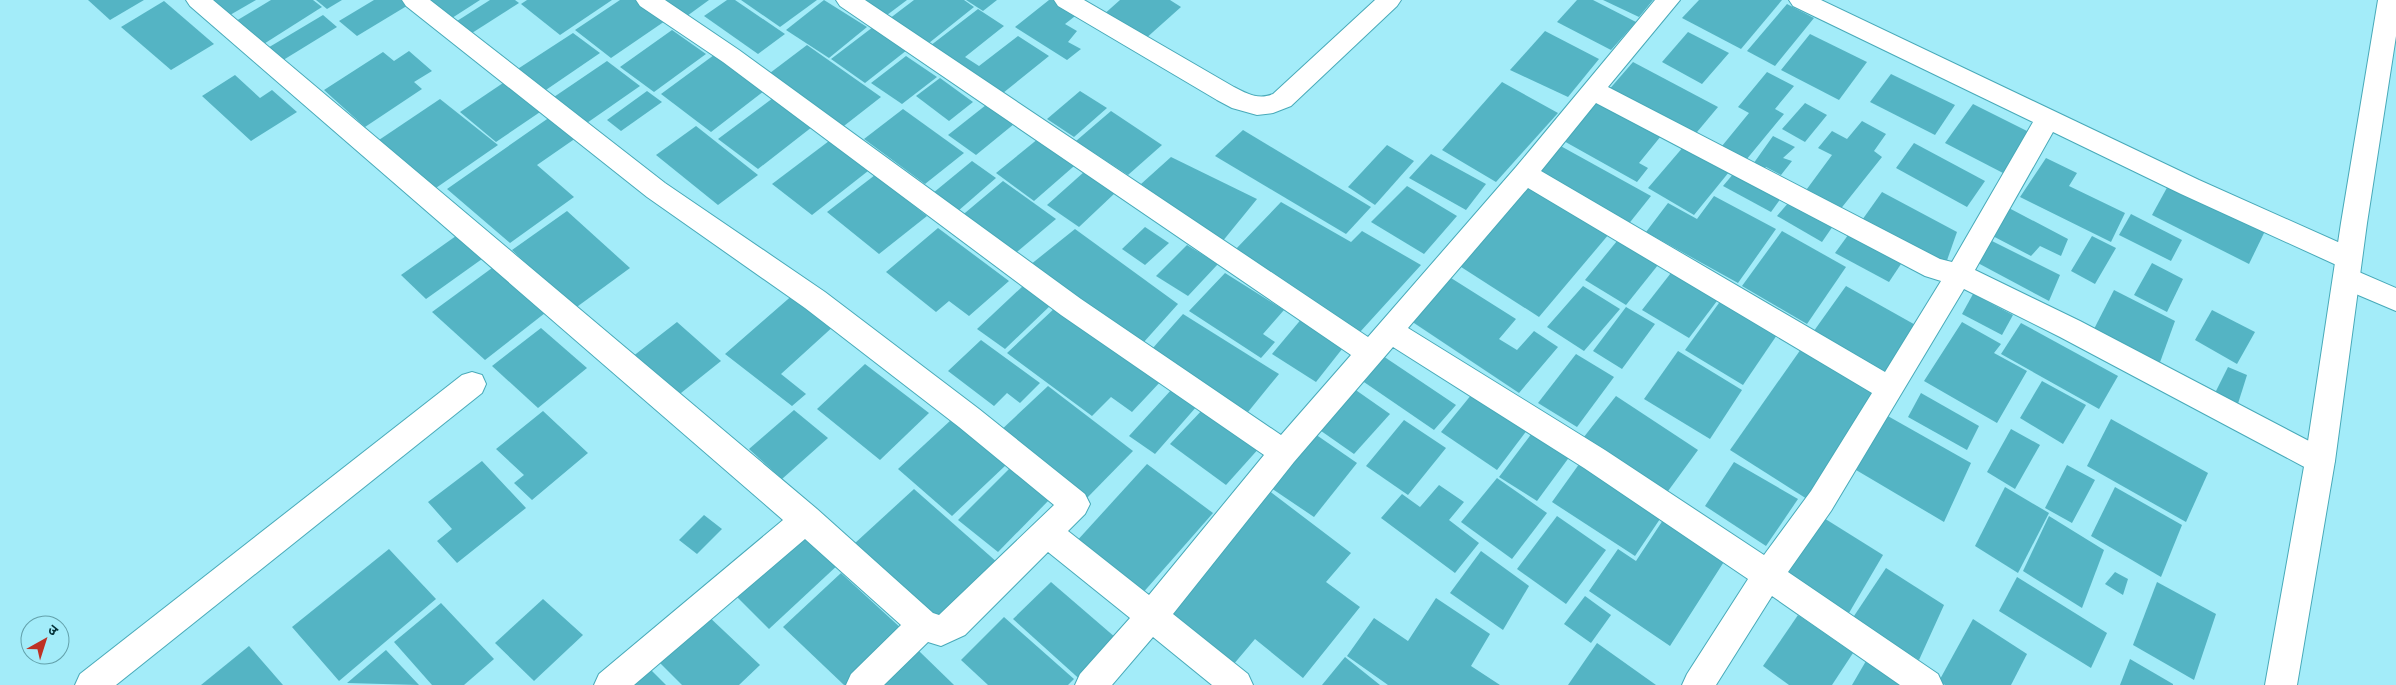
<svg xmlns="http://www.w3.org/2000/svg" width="2396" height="685" font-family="Bitter,'Noto Sans Devanagari',serif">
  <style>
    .building { fill: #54b4c4 }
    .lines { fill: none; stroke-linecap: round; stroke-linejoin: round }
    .minor-casing { stroke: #48aab9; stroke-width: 2 }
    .tertiary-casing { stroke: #48aab9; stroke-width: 2 }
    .minor { fill: #fff; fill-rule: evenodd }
    .tertiary { fill: #fff; fill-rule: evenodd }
  </style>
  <rect width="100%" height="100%" fill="#a3ecf9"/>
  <g class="building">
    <polygon points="88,0 144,0 110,20"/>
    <polygon points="213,0 256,0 230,15"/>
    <polygon points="271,0 313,0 322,7 259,47 231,24"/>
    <polygon points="316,0 342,0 327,9"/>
    <polygon points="374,0 406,0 410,4 357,36 339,21"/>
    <polygon points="430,0 480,0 452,18"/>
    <polygon points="490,0 515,0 519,3 472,33 457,21"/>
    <polygon points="527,0 612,0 560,35 521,4"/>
    <polygon points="620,0 642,0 668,19 611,58 575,30"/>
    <polygon points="664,0 709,0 687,16"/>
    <polygon points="727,0 735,0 785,34 758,54 704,16"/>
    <polygon points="741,0 817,0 780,27"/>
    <polygon points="824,0 867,27 829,58 786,30"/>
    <polygon points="856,0 907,0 883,18"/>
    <polygon points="914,0 964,0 974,7 924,47 885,22"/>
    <polygon points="966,0 997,0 983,11"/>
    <polygon points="1049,0 1055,0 1079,13 1065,24 1077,31 1068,42 1081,49 1067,60 1015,27"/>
    <polygon points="1120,0 1170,0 1181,7 1144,40 1102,16"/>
    <polygon points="1577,0 1593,0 1636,22 1611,50 1557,22"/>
    <polygon points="1603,0 1653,0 1639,17"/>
    <polygon points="1699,0 1782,0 1741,49 1682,18"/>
    <polygon points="164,1 214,44 171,70 121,27"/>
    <polygon points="1787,4 1814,18 1775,66 1747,51"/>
    <polygon points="978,9 1004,26 965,57 979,66 1018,36 1049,56 998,97 926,49"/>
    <polygon points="323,15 337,27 280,62 266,49"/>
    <polygon points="873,27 907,50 865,83 831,59"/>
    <polygon points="672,30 706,54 654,92 620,67"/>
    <polygon points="1545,31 1599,59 1568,97 1510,70"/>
    <polygon points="1688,32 1729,53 1702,84 1662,62"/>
    <polygon points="573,33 600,53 540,94 513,72"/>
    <polygon points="1810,34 1867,62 1839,100 1781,70"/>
    <polygon points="807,45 881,97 840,129 766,76"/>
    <polygon points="409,51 432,71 414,82 422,89 365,127 324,90 383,52 394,61"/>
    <polygon points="714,55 764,91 711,132 661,94"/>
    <polygon points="906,56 937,77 902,104 871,83"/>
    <polygon points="607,61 640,86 584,125 551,99"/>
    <polygon points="1633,62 1718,107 1692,138 1607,92"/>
    <polygon points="1767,72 1794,86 1775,109 1784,114 1746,160 1722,146 1749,113 1738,107"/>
    <polygon points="1891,74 1955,105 1935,135 1870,102"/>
    <polygon points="235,75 260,98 272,90 297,112 251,141 202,96"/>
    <polygon points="940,78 973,102 949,121 916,96"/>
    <polygon points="509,79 546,108 496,142 460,112"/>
    <polygon points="1502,82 1558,113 1496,182 1442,150"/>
    <polygon points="647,91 662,102 621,131 607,120"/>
    <polygon points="1080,91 1107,108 1074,137 1047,119"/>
    <polygon points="773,98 812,127 758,169 718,139"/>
    <polygon points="440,99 498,145 433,190 376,142"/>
    <polygon points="1597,101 1661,136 1639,163 1648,168 1637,182 1562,140"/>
    <polygon points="1805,103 1827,115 1805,142 1782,129"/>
    <polygon points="1973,104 2031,133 2003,173 1945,143"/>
    <polygon points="986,105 1014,124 976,155 948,135"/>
    <polygon points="903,109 964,153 925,184 864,139"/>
    <polygon points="1111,111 1162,145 1128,175 1076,141"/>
    <polygon points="550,117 576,138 537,165 574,197 510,243 447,189"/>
    <polygon points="1862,121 1886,134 1874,151 1882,157 1839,211 1804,193 1832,155 1818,148 1832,131 1847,139"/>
    <polygon points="696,126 758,175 718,205 656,155"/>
    <polygon points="1243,130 1371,207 1346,234 1215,156"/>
    <polygon points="1044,134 1081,160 1034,201 996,173"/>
    <polygon points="1773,136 1795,147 1783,158 1792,161 1781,175 1766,167 1760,173 1751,167"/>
    <polygon points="829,141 868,171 812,215 772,184"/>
    <polygon points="1914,143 1985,181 1967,207 1896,168"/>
    <polygon points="1557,144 1651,196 1627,226 1532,172"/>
    <polygon points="1387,145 1414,161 1375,205 1348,187"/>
    <polygon points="1684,146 1729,172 1694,215 1648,188"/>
    <polygon points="1431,154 1486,184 1466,210 1409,178"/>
    <polygon points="1171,157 1257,199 1222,242 1141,184"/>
    <polygon points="2046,158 2077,173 2069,186 2125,213 2111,242 2020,197"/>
    <polygon points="972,161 996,178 958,211 933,193"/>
    <polygon points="1084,172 1115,193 1079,227 1047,205"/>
    <polygon points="1734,173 1781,198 1771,212 1723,186"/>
    <polygon points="875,175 927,216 879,254 827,212"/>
    <polygon points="1003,181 1056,219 1011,257 959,218"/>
    <polygon points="2169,184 2265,231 2249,264 2152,215"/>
    <polygon points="1407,186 1457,216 1424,254 1371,222"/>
    <polygon points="1529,187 1609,234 1539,317 1458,265"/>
    <polygon points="1882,192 1957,232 1945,266 1860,223"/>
    <polygon points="1714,196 1776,229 1738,283 1646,232 1668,203 1697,219"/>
    <polygon points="1281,202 1351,242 1362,231 1421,265 1360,332 1234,251"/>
    <polygon points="1789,202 1833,226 1822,242 1777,216"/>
    <polygon points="2007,207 2068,239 2061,256 2040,246 2031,256 1987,233"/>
    <polygon points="567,211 630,268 574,309 512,250"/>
    <polygon points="2131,214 2182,240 2171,261 2119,235"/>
    <polygon points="1145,227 1169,243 1145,265 1122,249"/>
    <polygon points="938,228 1009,281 969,316 949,301 936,312 886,272"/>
    <polygon points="1075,229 1178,304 1143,343 1030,265"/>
    <polygon points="463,231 489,254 426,299 401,275"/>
    <polygon points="1782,231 1846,267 1807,324 1742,286"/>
    <polygon points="1851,231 1903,261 1889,282 1835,253"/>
    <polygon points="2092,236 2116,248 2095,284 2071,271"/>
    <polygon points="1617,241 1658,265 1626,305 1585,280"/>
    <polygon points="1992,241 2060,275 2049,301 1976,262"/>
    <polygon points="1187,245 1218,264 1188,296 1156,276"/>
    <polygon points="2152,263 2183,279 2167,312 2134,295"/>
    <polygon points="492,268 545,313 485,360 432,312"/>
    <polygon points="1674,269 1720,297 1689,338 1642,310"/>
    <polygon points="1225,273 1284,310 1263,334 1275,342 1261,358 1189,311"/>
    <polygon points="1451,278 1516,319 1499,339 1517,350 1534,331 1558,347 1519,393 1411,321"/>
    <polygon points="1024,285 1052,304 1005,349 977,329"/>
    <polygon points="1583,286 1620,309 1584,351 1547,327"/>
    <polygon points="1846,286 1919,327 1887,379 1811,335"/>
    <polygon points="2114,290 2175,321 2159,365 2094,329"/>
    <polygon points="795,293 836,324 781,374 806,394 792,406 725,354"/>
    <polygon points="1973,294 2013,315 2002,335 1962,314"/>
    <polygon points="1724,296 1781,329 1743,385 1685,350"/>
    <polygon points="1057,306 1162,380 1132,412 1111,397 1092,416 1007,353"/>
    <polygon points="1626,307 1655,324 1622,369 1593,351"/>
    <polygon points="2212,310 2255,332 2237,364 2195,340"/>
    <polygon points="1183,314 1279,374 1248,412 1152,349"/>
    <polygon points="1303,317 1346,344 1316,382 1272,354"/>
    <polygon points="677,322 721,361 676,397 632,357"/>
    <polygon points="1962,322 2001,344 1994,353 2027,371 1997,423 1924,381"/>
    <polygon points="2021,323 2118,376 2099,409 2001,354"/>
    <polygon points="541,328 587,368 538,408 492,366"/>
    <polygon points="981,340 1040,383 1020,403 1007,393 994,406 948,371"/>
    <polygon points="1801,349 1875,393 1807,499 1730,450"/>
    <polygon points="1678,351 1742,390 1710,439 1644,399"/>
    <polygon points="1576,354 1614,377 1577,427 1538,403"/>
    <polygon points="1383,356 1456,405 1434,430 1361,380"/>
    <polygon points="865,364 929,413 880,460 817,409"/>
    <polygon points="2228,367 2247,375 2236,410 2213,397"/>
    <polygon points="2042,381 2086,405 2063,444 2020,418"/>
    <polygon points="1048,386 1133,451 1085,500 999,432"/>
    <polygon points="1350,386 1390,414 1354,454 1314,426"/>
    <polygon points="1172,389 1197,406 1155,454 1129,436"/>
    <polygon points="1476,389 1531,425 1497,470 1441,432"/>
    <polygon points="1921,393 1979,426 1967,450 1908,417"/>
    <polygon points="1616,396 1698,450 1663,498 1580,442"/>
    <polygon points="1205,407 1261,446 1226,485 1170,444"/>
    <polygon points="794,410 828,438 782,479 749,449"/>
    <polygon points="543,411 588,453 532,500 514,483 524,475 496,449"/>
    <polygon points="1886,415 1971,463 1944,522 1851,467"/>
    <polygon points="2111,419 2208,473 2186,522 2087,466"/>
    <polygon points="951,420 1006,465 952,516 898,469"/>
    <polygon points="1404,420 1446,448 1408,495 1366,466"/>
    <polygon points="1535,429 1573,452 1537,501 1499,477"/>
    <polygon points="2011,429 2040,445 2015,489 1987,472"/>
    <polygon points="1315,434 1357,463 1314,517 1271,488"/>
    <polygon points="1582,460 1664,513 1635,556 1552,502"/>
    <polygon points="482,461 526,508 457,563 437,541 452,529 428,502"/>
    <polygon points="1734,462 1798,499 1766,546 1705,506"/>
    <polygon points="1147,464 1213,513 1141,595 1075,543"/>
    <polygon points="2067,465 2095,480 2072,523 2045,508"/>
    <polygon points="1011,467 1051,498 998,552 958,520"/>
    <polygon points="1497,478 1547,513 1512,559 1461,522"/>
    <polygon points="1439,485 1464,502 1449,520 1479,543 1455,573 1381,518 1402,494 1420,507"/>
    <polygon points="2005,487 2049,513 2018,573 1975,546"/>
    <polygon points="2115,487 2182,525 2161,577 2091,536"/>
    <polygon points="914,489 998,563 937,623 854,544"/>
    <polygon points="1268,490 1351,553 1326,582 1360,607 1303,678 1255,639 1233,665 1163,607"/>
    <polygon points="704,515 722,529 697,554 679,540"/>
    <polygon points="1819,515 1883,555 1849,613 1784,576"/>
    <polygon points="1557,516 1606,550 1566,604 1517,569"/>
    <polygon points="2049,516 2104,550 2082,608 2023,571"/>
    <polygon points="1665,517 1727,557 1670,646 1589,591 1618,549 1636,561"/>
    <polygon points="805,531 840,563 769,629 735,595"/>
    <polygon points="389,549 436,599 339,681 292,627"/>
    <polygon points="1481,551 1529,586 1503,630 1450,593"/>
    <polygon points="1886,568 1944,605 1919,660 1852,619"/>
    <polygon points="2115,572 2128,579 2123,595 2105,584"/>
    <polygon points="841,573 903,630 848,685 844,685 783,627"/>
    <polygon points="2017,577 2107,633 2091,668 1999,611"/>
    <polygon points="1051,582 1123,644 1085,684 1013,619"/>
    <polygon points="2157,582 2216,614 2194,680 2133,645"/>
    <polygon points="1585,596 1611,615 1591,643 1564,624"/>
    <polygon points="1436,598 1490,634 1471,666 1500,685 1388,685 1347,656 1374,618 1408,641"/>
    <polygon points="543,599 583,635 534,681 495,643"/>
    <polygon points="441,603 494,659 464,685 432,685 394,642"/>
    <polygon points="706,614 760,665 739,685 682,685 656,659"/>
    <polygon points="1798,615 1853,653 1832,685 1789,685 1763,666"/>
    <polygon points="1004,617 1074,679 1068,685 988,685 961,660"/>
    <polygon points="1973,619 2027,654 2011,685 1945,685 1939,681"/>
    <polygon points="1597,643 1656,685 1568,685"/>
    <polygon points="249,646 283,685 201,685"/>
    <polygon points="386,650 419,685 347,683"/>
    <polygon points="919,651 954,685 883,685"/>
    <polygon points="1345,657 1380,685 1322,685"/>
    <polygon points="2130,659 2173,684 2173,685 2120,685"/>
    <polygon points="1866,661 1902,685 1852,685"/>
    <polygon points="649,668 666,685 630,685"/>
  </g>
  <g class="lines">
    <g class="minor-casing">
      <g id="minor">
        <path d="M186,0H213L817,509L933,613L939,615L1054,505L959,427L805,308L647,197L406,6L402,0H430L665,183L825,292L979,409L1085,494L1090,504L1085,514L1068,531L1149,595L1264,455L1061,315L723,62L640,6L636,0H665L739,50L1081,299L1281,435L1351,355L840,6L836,0H865L1368,337L1516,167L1655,0H1680L1608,87L1940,259L1952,262L2033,122L1793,6L1789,0H1821L2199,180L2358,251L2362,259L2358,267L2352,269L2396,288V311L2337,286L2333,278L2337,270L2343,268L2181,194L2053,132L1975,270L2080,321L2330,452L2335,461L2330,470L2320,474L2310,470L2060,337L1964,289L1831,511L1788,572L1938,674L1943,685H1900L1772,596L1716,685H1682L1687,674L1748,579L1584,468L1393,347L1294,462L1173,614L1248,674L1253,685H1212L1153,637L1112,685H1075L1080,674L1130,618L1048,552L965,635L941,646L928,642L884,685H846L851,674L901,625L805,539L634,685H594L599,674L783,520L190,6ZM1596,103L1925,276L1941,281L1885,372L1541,171ZM1528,188L1872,393L1811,491L1764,555L1605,450L1408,328Z"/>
        <path d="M1054,0H1084L1234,87C1247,94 1259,100 1273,94L1375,0H1401L1397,6L1291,106L1273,113L1257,115L1232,108L1217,100L1058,6Z"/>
        <polygon points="472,372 482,375 486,384 482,393 116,685 75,685 80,674 462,375"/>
      </g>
    </g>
    <g class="tertiary-casing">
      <polygon id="tertiary" points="2378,0 2396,0 2396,36 2367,223 2335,461 2297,685 2265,685 2305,461 2341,223"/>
    </g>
    <use href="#minor" class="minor"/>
    <use href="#tertiary" class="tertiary"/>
  </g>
  <g transform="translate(45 640) rotate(39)"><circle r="24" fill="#a3ecf9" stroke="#63a1ab"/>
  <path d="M0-4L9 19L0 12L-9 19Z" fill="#be3124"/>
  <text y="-8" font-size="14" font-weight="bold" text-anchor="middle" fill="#043037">उ</text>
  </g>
</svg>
